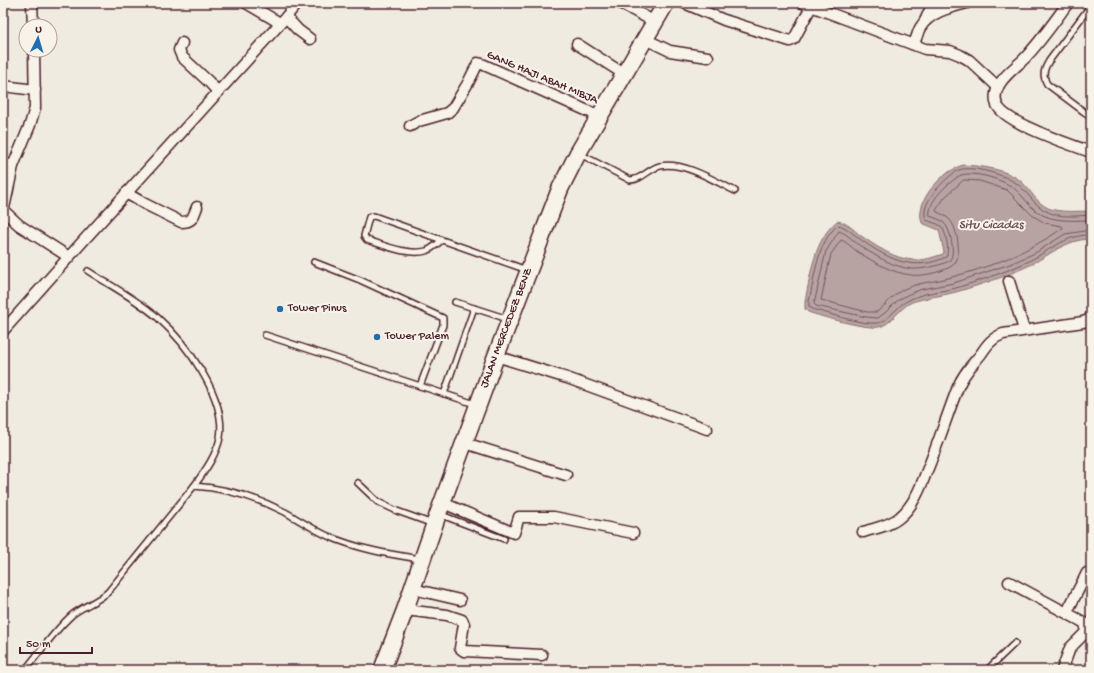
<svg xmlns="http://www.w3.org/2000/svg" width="1094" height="673" font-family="'Gochi Hand',sans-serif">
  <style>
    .water { fill: #b7a4a2; stroke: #8b6f72 }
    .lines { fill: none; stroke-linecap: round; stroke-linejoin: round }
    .shore { stroke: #76545b; stroke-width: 1 }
    .lane-casing { stroke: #4a1f2b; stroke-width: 8 }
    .street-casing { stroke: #4a1f2b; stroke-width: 13 }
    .primary-casing { stroke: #4a1f2b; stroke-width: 19 }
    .lane { stroke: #f7f3e8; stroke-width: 5 }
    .street { stroke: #f7f3e8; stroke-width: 10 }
    .primary { stroke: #f7f3e8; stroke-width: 16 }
    .poi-dot { fill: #1f6fb2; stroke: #f7f3e8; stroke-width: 1.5 }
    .labels { text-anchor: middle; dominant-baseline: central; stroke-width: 4; stroke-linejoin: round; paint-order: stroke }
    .street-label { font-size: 12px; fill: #4a1f2b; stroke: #f7f3e8 }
    .poi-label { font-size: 12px; fill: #4a1f2b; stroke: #f7f3e8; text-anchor: start }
    .water-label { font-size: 13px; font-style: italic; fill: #704e55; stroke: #f7f3e8 }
  </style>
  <rect width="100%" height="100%" fill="#f0ebe0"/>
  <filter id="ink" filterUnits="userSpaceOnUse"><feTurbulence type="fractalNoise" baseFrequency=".025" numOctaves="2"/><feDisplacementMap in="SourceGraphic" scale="8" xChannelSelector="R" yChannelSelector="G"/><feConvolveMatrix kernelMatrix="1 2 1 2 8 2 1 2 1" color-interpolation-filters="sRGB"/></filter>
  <g filter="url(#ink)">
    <path class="water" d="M963,165C982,166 1007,169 1022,182C1031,191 1036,202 1048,208C1060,213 1078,211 1091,211V239C1066,239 1049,256 1028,266C1005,277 980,285 956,292C942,296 927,297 912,302C899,308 891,325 879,327C865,329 822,317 808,312L805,309V301C811,273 814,240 837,221C846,222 853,229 860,235C875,246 895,259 913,260C923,261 934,257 943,254L944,252L939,230L922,223C914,200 943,171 963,165Z"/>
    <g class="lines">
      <g class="shore">
        <path d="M964,180L980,181L1007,190L1032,215L1045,223L1062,226L1063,228C1030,251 991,267 952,277C935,282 918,282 902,290C892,296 886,305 877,312H867L821,300L831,254L841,240C847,242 852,248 858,252C874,262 892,273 911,275C921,277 949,271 955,263C962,254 957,228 950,220C946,216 942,214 937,212L936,210L945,197Z"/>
        <path d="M1091,215C1078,216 1058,218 1046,211C1033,204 1028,192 1017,184C1006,175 972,165 959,170C951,174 942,183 936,190C929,199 922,209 926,220C930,222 937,223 941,226C946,231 950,252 946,257C915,272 890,260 864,242C856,237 848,227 838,225C817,242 815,277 809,301V307L815,310C832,314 861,325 878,323C888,322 897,305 909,300C924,292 940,292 956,288C979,281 1003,273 1025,263C1047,253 1065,234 1091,235"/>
        <path d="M1091,220C1077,220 1059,222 1045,216C1032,211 1026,199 1016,190C1006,180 975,171 961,175C949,182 927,201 930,216C935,218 940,219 944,223C950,228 956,253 950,260C945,265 919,270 912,269C894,267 877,257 862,247C854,242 848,234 839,231L826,251L814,304L816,306L866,317L878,318L886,312L897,301L907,295L922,289L954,283L1010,264L1035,253L1065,234L1091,230"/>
      </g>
      <g class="lane-casing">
        <g id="lane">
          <path d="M1091,5L1049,61C1044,69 1042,75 1047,84L1091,117"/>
          <path d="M580,154L630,180C642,180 648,169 660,166C683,161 715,181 735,191"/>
          <path d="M442,240C437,244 432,249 426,251C409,256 383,245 367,240L364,236L369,217L374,216L527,270"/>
          <polyline points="314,262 360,280 443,318 443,325 420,386"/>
          <path d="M88,271C111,286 136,299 157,317C186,343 227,397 220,438C216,456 204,472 194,486"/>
          <polyline points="455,302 508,319"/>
          <polyline points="265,335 475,404"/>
          <polyline points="444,394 474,308"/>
          <polyline points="358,483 378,502 397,511 433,524"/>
          <polyline points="439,514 504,539"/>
          <path d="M25,670C40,652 55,630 72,615C83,606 97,602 108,592L194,486C226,488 257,498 285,512C299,520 313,529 328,536C358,549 388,554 420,559"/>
          <polyline points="987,670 1015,643"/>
        </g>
      </g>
      <g class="street-casing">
        <g id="street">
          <polyline points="32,3 33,26"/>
          <polyline points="246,3 280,23"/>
          <polyline points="620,3 655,22"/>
          <polyline points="684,3 724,20 790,41 794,39 811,7"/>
          <polyline points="803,3 925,49 950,51 960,55 969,60 998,87"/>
          <path d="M1068,3C1054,22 1041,41 1025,58C1017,66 1007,73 1001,82C996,88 994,98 997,105C1005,123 1071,145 1091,152"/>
          <polyline points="286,17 298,30 310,39"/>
          <polyline points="925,21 933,3"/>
          <polyline points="645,39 670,51 708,57"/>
          <polyline points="182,43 179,50 182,57 209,82 218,92"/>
          <polyline points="577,44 624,74"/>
          <path d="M912,44C917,41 917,33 920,28C929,12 951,7 967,3"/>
          <polyline points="3,86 35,90"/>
          <polyline points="410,126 419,121 447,113 453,108 468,83 478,63 482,64 599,116"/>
          <polyline points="3,163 13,166"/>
          <path d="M126,193L145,204L181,222C193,222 193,217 197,207"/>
          <polyline points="4,211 19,225 69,257"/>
          <polyline points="3,213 13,166 30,125 35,108 34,50"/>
          <polyline points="1009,281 1024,330"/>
          <polyline points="3,331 84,240 286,17 297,3"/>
          <polyline points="496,356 567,378 707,429"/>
          <polyline points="465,443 566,475"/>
          <polyline points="443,503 514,533 519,517 554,517 633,533"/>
          <path d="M863,532C875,528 890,526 900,517C913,506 920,489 926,473C938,445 947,415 958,387C963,374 972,365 981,354C987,345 992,338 1003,334L1083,322L1089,320L1091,316"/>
          <polyline points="1009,582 1085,623 1086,628 1085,633 1070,648 1062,670"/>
          <polyline points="413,589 460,600"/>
          <polyline points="405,610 447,615 462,620 464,624 460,648 464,651 542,655"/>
          <polyline points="1067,612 1087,573"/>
        </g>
      </g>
      <g class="primary-casing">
        <g id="primary">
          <path id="s1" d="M382,670L405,610L438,514L496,356L560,189L578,153L666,3"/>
        </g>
      </g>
      <use href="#lane" class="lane"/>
      <use href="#street" class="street"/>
      <use href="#primary" class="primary"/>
    </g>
  </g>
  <g class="poi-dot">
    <circle cx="280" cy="309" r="4"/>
    <circle cx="377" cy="337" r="4"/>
  </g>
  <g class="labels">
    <g class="street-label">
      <text transform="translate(542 78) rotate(23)">GANG HAJI ABAH MIBJA</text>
      <text stroke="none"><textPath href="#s1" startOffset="364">JALAN MERCEDEZ BENZ</textPath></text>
    </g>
    <g class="poi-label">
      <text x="288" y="309">Tower Pinus</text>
      <text x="385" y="337">Tower Palem</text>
    </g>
    <g class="water-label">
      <text x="991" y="225">Situ Cicadas</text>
    </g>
  </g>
  <rect width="1094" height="673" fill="none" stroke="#f7f3e8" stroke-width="16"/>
  <rect x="8" y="8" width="1078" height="657" fill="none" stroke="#4a1f2b" stroke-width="1.5" filter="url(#ink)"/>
  <g transform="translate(38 38) rotate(5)"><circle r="19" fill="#f7f3e8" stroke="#b29e9c"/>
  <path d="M0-3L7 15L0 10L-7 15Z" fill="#1f6fb2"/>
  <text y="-6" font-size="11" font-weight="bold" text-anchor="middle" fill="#4a1f2b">U</text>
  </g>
  <path d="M20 647v6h72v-6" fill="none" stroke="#4a1f2b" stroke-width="2"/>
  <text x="26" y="647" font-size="12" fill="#4a1f2b" stroke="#f7f3e8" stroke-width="3" paint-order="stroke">50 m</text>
</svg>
